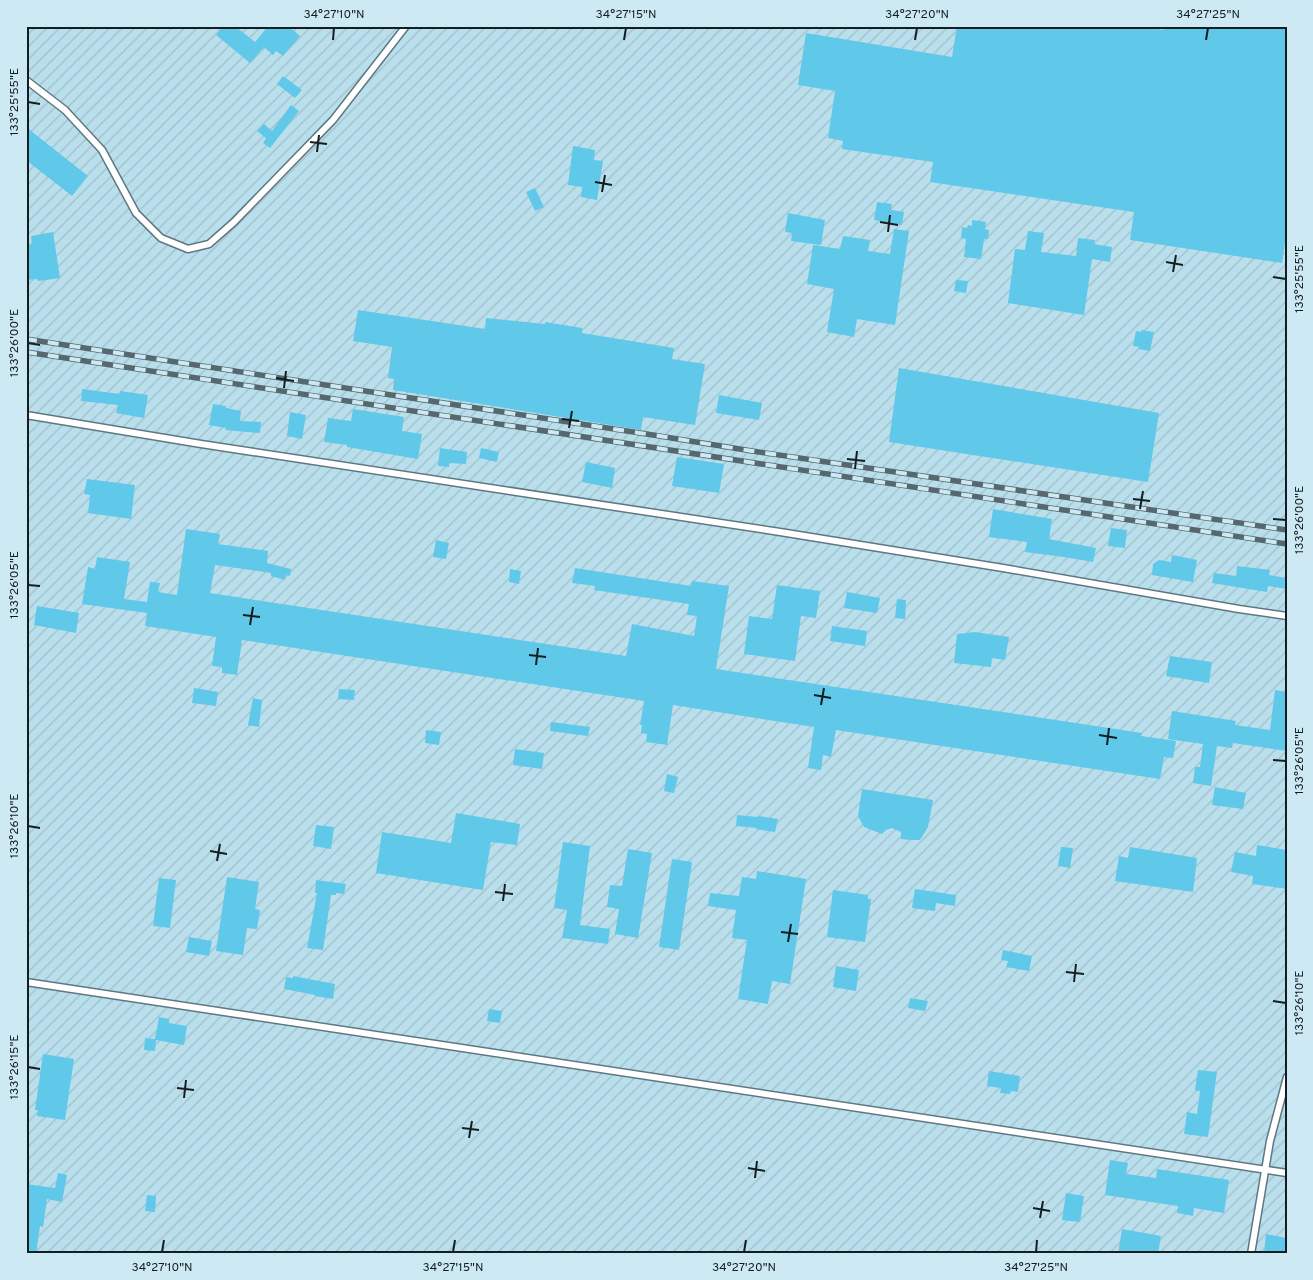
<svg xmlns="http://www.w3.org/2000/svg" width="1313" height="1280" font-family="Overpass,sans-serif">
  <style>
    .industrial { fill: url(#industrial-furrows) }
    .building { fill: #60c8e8 }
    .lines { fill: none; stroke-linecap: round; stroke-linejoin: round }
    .lane-casing { stroke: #5e7881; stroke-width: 9 }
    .lane { stroke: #fff; stroke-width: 6 }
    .rail-casing { stroke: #56676d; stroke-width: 5.5 }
    .rail { stroke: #cdeaf4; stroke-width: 4; stroke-dasharray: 11; stroke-linecap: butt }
    .ticks { fill: none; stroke: #141e22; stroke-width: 2 }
    .neatline { fill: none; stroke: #141e22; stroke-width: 2 }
    .ticks-label { font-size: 12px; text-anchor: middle; fill: #141e22 }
  </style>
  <defs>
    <pattern id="industrial-furrows" width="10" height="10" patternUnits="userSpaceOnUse" patternTransform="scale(1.25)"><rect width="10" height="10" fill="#badfec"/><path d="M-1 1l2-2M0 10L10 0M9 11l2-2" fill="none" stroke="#9fbfca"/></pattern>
  </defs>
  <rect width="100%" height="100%" fill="#cdeaf4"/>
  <rect class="industrial" x="26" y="26" width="1261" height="1228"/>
  <g class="building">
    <polygon points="223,26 235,26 255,42 268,26 288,26 300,36 283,56 276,51 273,55 264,47 250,63 216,35"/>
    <polygon points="957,26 1136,26 1163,30 1164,26 1287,26 1287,229 1282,263 1130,240 1134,212 930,182 933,162 842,149 843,141 828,138 835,91 798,85 806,33 952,57"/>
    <polygon points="283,76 302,90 295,98 277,84"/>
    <polygon points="291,105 299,111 270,148 263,143 266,138 257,131 264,124 272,131"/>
    <polygon points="26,127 88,176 72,196 26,160"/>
    <polygon points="573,146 595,150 594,160 603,161 597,200 581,197 582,187 568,185"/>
    <polygon points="535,188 544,207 535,211 526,192"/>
    <polygon points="877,202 892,204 891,210 904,212 902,225 874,220"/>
    <polygon points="788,213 825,220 821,245 791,241 792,233 785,232"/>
    <polygon points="972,220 986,222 985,229 989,230 988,239 984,239 981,259 964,257 966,239 961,238 962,227 967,228 968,225 972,226"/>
    <polygon points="894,229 909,231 895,325 857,319 854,337 827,332 834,289 807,284 813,245 840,249 843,236 870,240 868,251 890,254"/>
    <polygon points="1028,231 1044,233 1041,252 1076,256 1078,238 1095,240 1094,244 1112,247 1110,262 1092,259 1084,315 1008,303 1015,249 1025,250"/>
    <polygon points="53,232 60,278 38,281 37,279 26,280 26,245 32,244 31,236"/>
    <polygon points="956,280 968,281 966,293 954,291"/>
    <polygon points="358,310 485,329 486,318 545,324 545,322 582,328 582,333 674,348 672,359 705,364 695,425 643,417 641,430 393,390 394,379 388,378 392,347 353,341"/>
    <polygon points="1141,330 1154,332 1150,351 1138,349 1139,347 1133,346 1136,331 1141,332"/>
    <polygon points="899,368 1159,413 1148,482 889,442"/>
    <polygon points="82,389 120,394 120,391 148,395 144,418 116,413 118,405 81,401"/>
    <polygon points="719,395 762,403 759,420 716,413"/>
    <polygon points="213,404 226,406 226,408 241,411 240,421 261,422 260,433 225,430 226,428 209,425"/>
    <polygon points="353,409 404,417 402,431 422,434 418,459 347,447 347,445 324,442 328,418 351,421"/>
    <polygon points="290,412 306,415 302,439 287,436"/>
    <polygon points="440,448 467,452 466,464 449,463 449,467 438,466"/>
    <polygon points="481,448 499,452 497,462 479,458"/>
    <polygon points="677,457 724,464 719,493 672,486"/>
    <polygon points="586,462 615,468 612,488 582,482"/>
    <polygon points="87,479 135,485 131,519 88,513 90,495 84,494"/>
    <polygon points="993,509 1052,519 1049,539 1096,548 1093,562 1064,557 1025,552 1027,542 989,537"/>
    <polygon points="1111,528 1127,530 1125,548 1108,546"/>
    <polygon points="186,529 220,534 218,544 268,551 267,563 291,569 290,576 286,575 285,580 271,576 271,573 215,565 210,593 626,656 632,624 694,636 697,616 687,615 689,604 594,590 595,586 572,583 575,568 691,586 692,581 729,586 716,669 1142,733 1141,736 1176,741 1173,758 1164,757 1160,779 836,730 831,757 823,755 821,770 808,768 814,727 673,705 667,745 646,742 647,734 641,733 642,725 640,725 644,701 242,640 237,675 222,673 222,667 212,666 216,637 145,626 147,613 82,604 88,567 95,569 97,557 130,562 124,599 147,602 150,582 160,583 158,592 177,595"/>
    <polygon points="436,540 449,543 446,559 433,557"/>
    <polygon points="1172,555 1197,560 1193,582 1152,575 1153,564 1159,560 1171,562"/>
    <polygon points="1237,566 1270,570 1269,575 1287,578 1287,589 1268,586 1267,592 1212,583 1214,573 1236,576"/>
    <polygon points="510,569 521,571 519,584 509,582"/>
    <polygon points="777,585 820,591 816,618 801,616 795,661 744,654 749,616 772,619"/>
    <polygon points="847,592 880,598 877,613 844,608"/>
    <polygon points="897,599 906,600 905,619 895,618"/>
    <polygon points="37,606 79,613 76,633 34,625"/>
    <polygon points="832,626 867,631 865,646 830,641"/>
    <polygon points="975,632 1009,637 1005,660 992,658 991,667 954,663 957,634"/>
    <polygon points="1170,656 1212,662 1209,683 1166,676"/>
    <polygon points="194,688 218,692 216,706 192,703"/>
    <polygon points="339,689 355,690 354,700 338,699"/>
    <polygon points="1275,690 1287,692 1287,751 1233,743 1232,748 1217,746 1211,786 1193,783 1195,767 1200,767 1203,744 1168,739 1172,711 1236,721 1235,725 1270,730"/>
    <polygon points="253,698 262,700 259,727 248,725"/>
    <polygon points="551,722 590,727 588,736 550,731"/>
    <polygon points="426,730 441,732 439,745 425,743"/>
    <polygon points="515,749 544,753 542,769 513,765"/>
    <polygon points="667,774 678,777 674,793 664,791"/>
    <polygon points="1215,787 1246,793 1243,809 1212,805"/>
    <polygon points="862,789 933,800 928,827 920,840 911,840 901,839 901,832 892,828 886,830 882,834 864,827 858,816"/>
    <polygon points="456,813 520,824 517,845 491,842 483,890 376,873 382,832 451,843"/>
    <polygon points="737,815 758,817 759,816 778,819 775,832 756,829 757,828 736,826"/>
    <polygon points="316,825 334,827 331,849 313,846"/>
    <polygon points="563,842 590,846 580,925 610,929 608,944 562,938 567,910 554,908"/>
    <polygon points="1257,845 1287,850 1287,889 1252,884 1253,876 1231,872 1235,852 1256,856"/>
    <polygon points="1061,847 1073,848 1070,868 1058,866"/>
    <polygon points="1130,847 1197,858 1193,892 1115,881 1119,856 1128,858"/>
    <polygon points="628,849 652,853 638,938 615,934 619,909 607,907 610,885 622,886"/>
    <polygon points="672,859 692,862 679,950 659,947"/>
    <polygon points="757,871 806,879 790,984 772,981 768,1004 738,999 747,940 732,938 736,910 708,906 710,893 739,896 742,877 756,879"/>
    <polygon points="227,877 259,882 255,909 260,910 257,929 247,928 243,955 216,951"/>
    <polygon points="159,878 176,880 170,928 153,926"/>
    <polygon points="316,880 346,884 344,894 336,893 336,895 331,895 323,950 307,948 317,893 315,893"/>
    <polygon points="915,889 956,895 955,906 936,903 935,911 912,908"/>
    <polygon points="833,890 868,895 868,899 871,899 865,942 827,937"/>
    <polygon points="189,937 212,941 209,956 186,952"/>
    <polygon points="1003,950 1032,956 1029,971 1006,967 1008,961 1001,960"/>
    <polygon points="836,966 859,970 856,991 833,987"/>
    <polygon points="293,976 335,984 333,999 315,996 315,995 284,989 286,977 293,978"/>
    <polygon points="910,998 928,1001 925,1011 908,1008"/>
    <polygon points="489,1009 502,1011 500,1023 487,1021"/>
    <polygon points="159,1017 169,1019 169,1023 187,1026 184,1045 156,1040 155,1051 144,1050 145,1038 155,1039"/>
    <polygon points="43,1054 74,1059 65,1120 37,1116 38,1110 35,1110"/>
    <polygon points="1198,1070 1217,1072 1208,1137 1184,1134 1187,1112 1197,1114 1200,1091 1195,1090"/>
    <polygon points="989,1071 1020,1076 1018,1092 1011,1091 1010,1094 1000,1093 1001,1088 987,1086"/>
    <polygon points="1110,1160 1128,1163 1126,1174 1156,1178 1157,1169 1229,1180 1224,1213 1194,1208 1193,1216 1177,1213 1178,1206 1105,1195"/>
    <polygon points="58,1173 67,1175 62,1202 47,1199 43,1227 40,1226 36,1254 26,1254 26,1184 55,1188"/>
    <polygon points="1066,1193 1084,1196 1080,1222 1062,1220"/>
    <polygon points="147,1195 156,1196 155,1212 145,1211"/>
    <polygon points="1122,1229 1161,1236 1158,1254 1118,1254"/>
    <polygon points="1266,1234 1287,1238 1287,1251 1283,1251 1283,1254 1264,1254"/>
  </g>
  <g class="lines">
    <g class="lane-casing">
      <g id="lane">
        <polyline points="26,80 65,110 102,150 136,213 161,238 188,249 209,244 234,222 333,120 406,26"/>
        <polyline points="26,415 201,444 780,532 1003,568 1239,609 1287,616"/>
        <polyline points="26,982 1287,1173"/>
        <polyline points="1251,1254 1270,1141 1287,1077"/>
      </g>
    </g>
    <use href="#lane" class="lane"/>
    <g class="rail-casing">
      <g id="rail">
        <polyline points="26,339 653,435 752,451 936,478 1287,530"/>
        <polyline points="26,352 1287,544"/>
      </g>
    </g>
    <use href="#rail" class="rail"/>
  </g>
  <path class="ticks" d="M333,40L334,28M624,40L626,28M915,40L917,28M1206,40L1208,28M28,102L40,104M310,142L327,144M317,152L319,135M595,182L612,185M602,192L605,175M880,222L898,225M888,232L890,215M1166,262L1183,265M1173,272L1176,255M1273,277L1286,279M28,343L40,345M276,378L294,381M284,388L286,371M562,419L579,421M569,428L572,411M847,459L865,461M855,469L857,451M1133,499L1150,501M1140,509L1143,491M1273,519L1286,520M28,585L40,586M243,615L260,617M250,625L253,607M529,655L546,657M536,665L538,648M814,695L831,698M821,705L824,688M1099,735L1117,738M1107,745L1109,728M1273,760L1286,761M28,826L40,828M210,851L227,854M217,861L220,844M495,892L513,894M503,901L505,884M781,932L798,934M788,942L791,924M1066,972L1084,974M1074,982L1076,964M1273,1001L1286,1003M28,1067L40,1069M177,1088L194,1090M184,1098L186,1080M462,1128L479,1130M469,1138L472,1121M748,1168L765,1171M755,1178L757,1161M1033,1208L1050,1211M1040,1218L1043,1201M162,1252L164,1240M453,1252L455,1240M744,1252L746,1240M1036,1252L1037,1240"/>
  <rect width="1313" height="1280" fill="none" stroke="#cdeaf4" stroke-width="55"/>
  <rect x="28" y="28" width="1258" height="1224" class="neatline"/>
  <g class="ticks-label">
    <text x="334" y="18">34°27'10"N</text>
    <text x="626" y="18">34°27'15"N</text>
    <text x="917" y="18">34°27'20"N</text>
    <text x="1208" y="18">34°27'25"N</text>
    <text transform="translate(14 102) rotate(-90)" y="4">133°25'55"E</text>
    <text transform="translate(1299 279) rotate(-90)" y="4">133°25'55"E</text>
    <text transform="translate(14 343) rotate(-90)" y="4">133°26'00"E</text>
    <text transform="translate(1299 520) rotate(-90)" y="4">133°26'00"E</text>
    <text transform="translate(14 585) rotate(-90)" y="4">133°26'05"E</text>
    <text transform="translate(1299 761) rotate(-90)" y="4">133°26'05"E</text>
    <text transform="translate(14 826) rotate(-90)" y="4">133°26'10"E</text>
    <text transform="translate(1299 1003) rotate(-90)" y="4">133°26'10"E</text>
    <text transform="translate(14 1067) rotate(-90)" y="4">133°26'15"E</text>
    <text x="162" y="1271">34°27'10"N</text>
    <text x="453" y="1271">34°27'15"N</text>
    <text x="744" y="1271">34°27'20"N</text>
    <text x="1036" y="1271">34°27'25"N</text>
  </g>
</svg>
